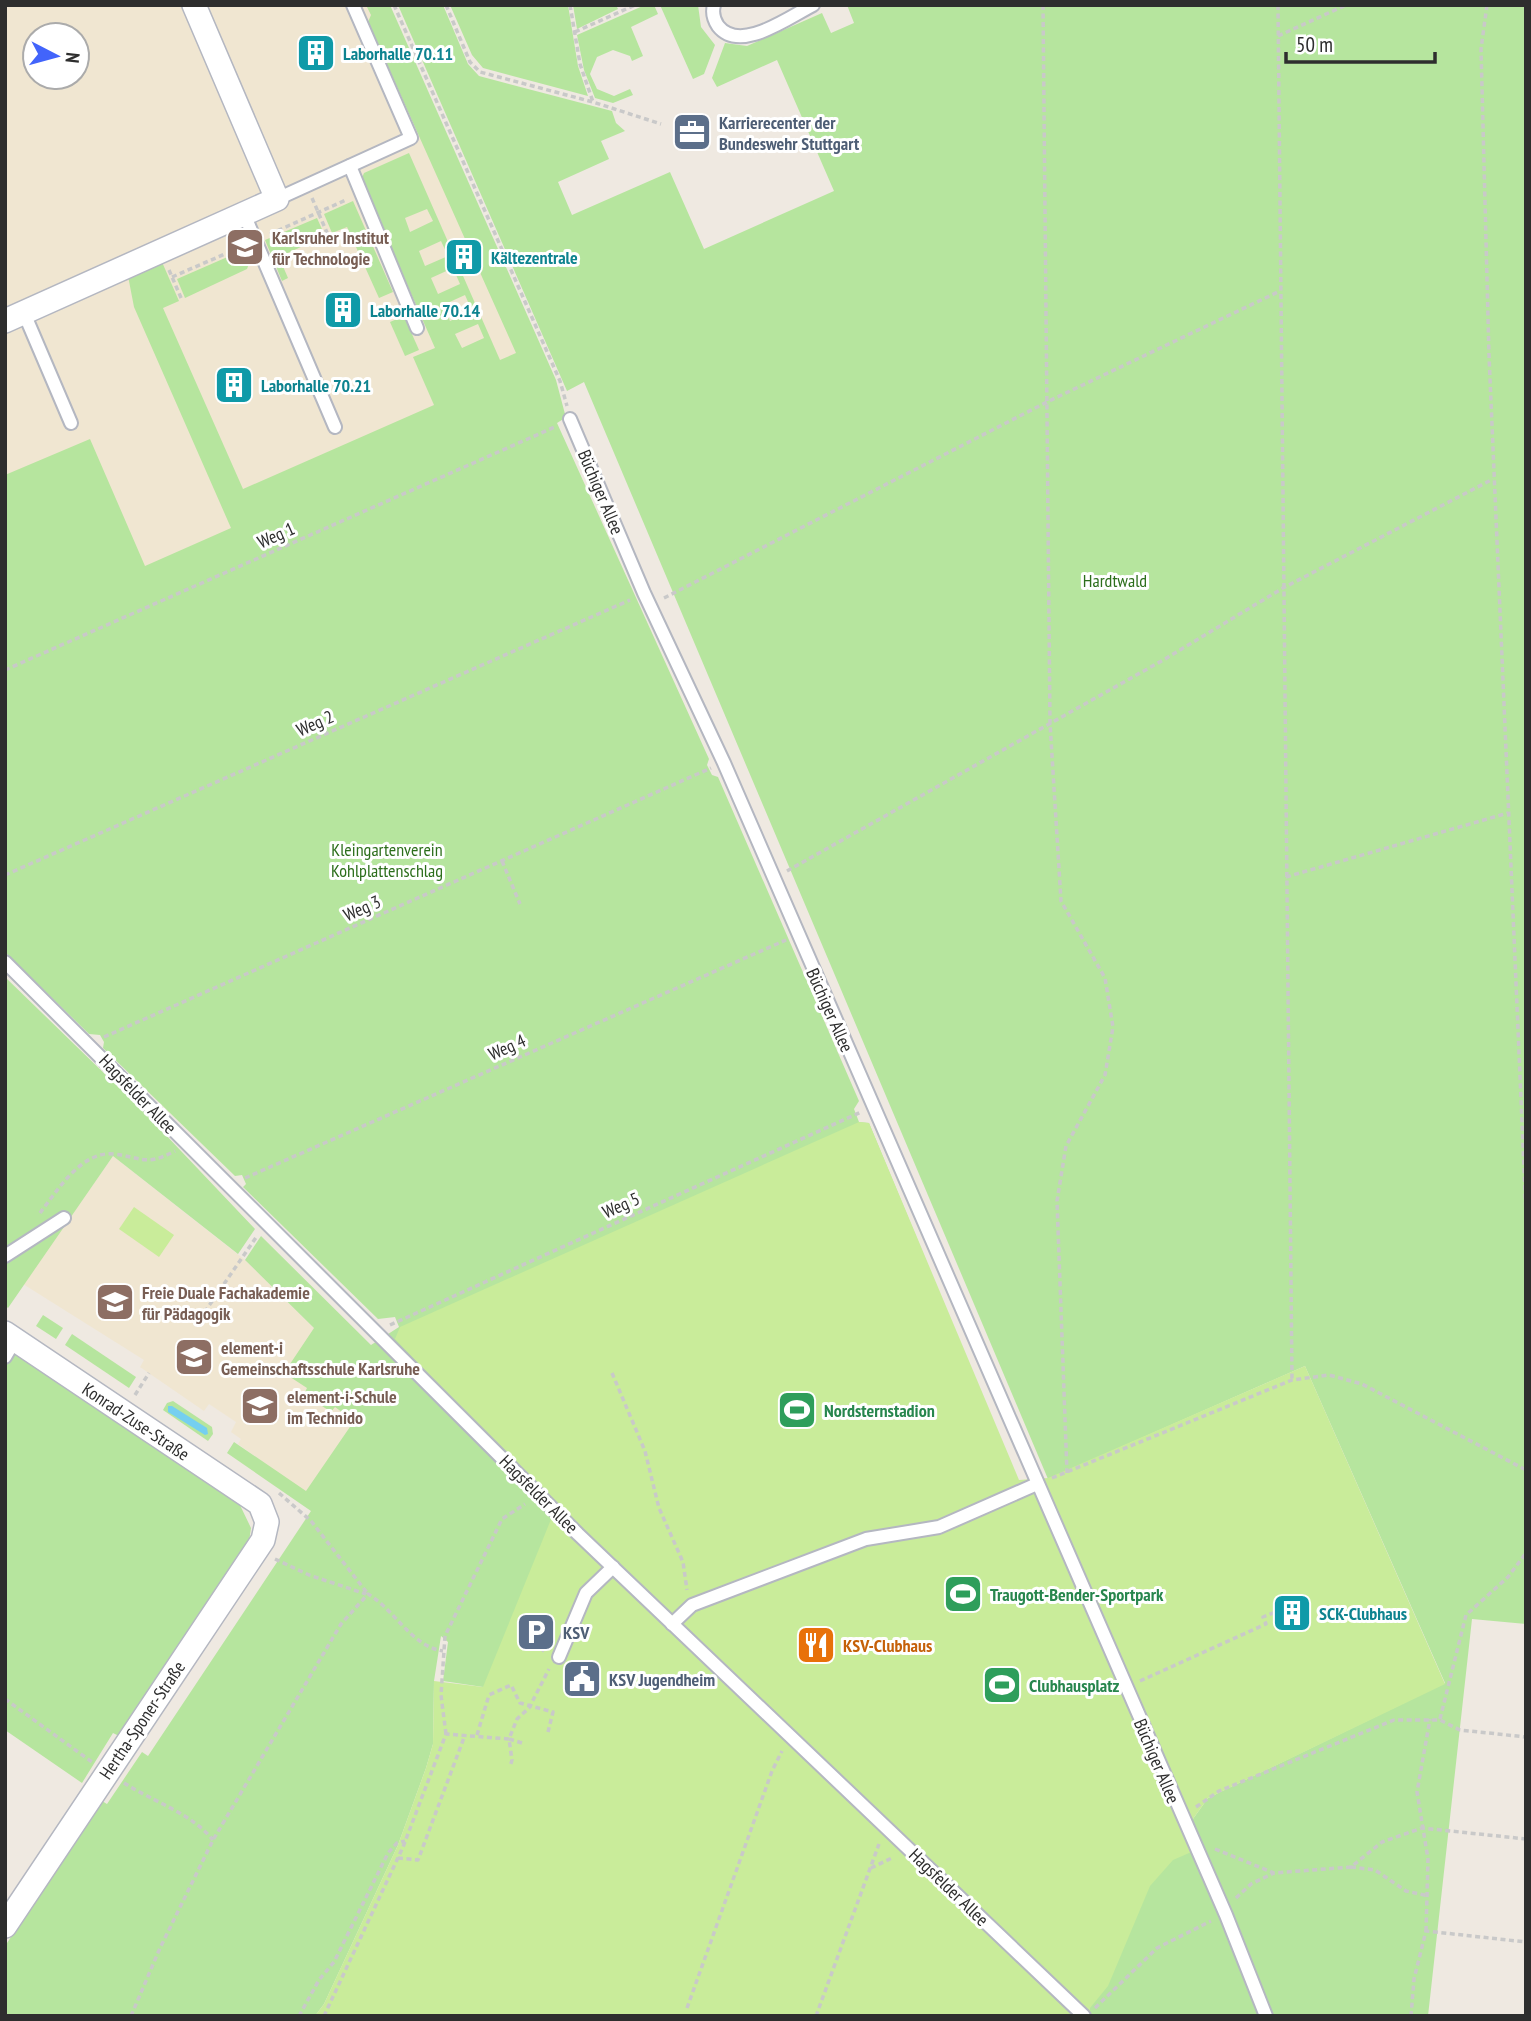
<svg xmlns="http://www.w3.org/2000/svg" width="1531" height="2021" font-family="'PT Sans Narrow',sans-serif">
  <style>
    .education { fill: #f0e6d1; fill-rule: evenodd }
    .green { fill: #b6e59e; fill-rule: evenodd }
    .pitch { fill: #c9ec9a }
    .water { fill: #75cff0 }
    .lines { fill: none; stroke-linecap: round; stroke-linejoin: round }
    .service-casing { stroke: #b4b7c1; stroke-width: 16 }
    .minor-casing { stroke: #b4b7c1; stroke-width: 26 }
    .path { stroke: #c9c9c9; stroke-width: 3.5; stroke-dasharray: 5 3.5; stroke-linecap: butt }
    .service { stroke: #fff; stroke-width: 12 }
    .minor { stroke: #fff; stroke-width: 23 }
    .labels { text-anchor: middle; dominant-baseline: central; stroke-width: 6; stroke-linejoin: round; paint-order: stroke }
    .culture-label { font-size: 18px; font-weight: bold; fill: #0d838f; stroke: #fff; text-anchor: start }
    .service-label { font-size: 18px; font-weight: bold; fill: #4e5e75; stroke: #fff; text-anchor: start }
    .education-label { font-size: 18px; font-weight: bold; fill: #785e54; stroke: #fff; text-anchor: start }
    .street-label { font-size: 18px; fill: #2e2e2e; stroke: #fff }
    .park-label { font-size: 18px; fill: #2c6e1b; stroke: #fff }
    .leisure-label { font-size: 18px; font-weight: bold; fill: #27864d; stroke: #fff; text-anchor: start }
    .food-label { font-size: 18px; font-weight: bold; fill: #c56008; stroke: #fff; text-anchor: start }
  </style>
  <rect width="100%" height="100%" fill="#efe9e1"/>
  <g class="education">
    <path d="M5,5H379L561,416L5,661ZM35,35H77V77H35Z"/>
    <polygon points="113,1156 245,1260 314,1328 367,1397 311,1511 267,1465 238,1444 241,1439 231,1432 236,1422 209,1404 204,1411 140,1367 144,1360 23,1284"/>
  </g>
  <g class="green">
    <path d="M366,5H390L556,380L565,414V418L557,423L709,759L707,765L712,775L718,777L859,1101L854,1109L859,1122L869,1123L1013,1470L1190,1823L1208,1798L1445,1683L1305,1366L1048,1479L584,382L567,391L398,5H443L468,64L479,76L612,111L616,123L625,131L601,141L609,159L558,182L572,215L670,172L704,249L834,191L777,60L717,87L712,78L725,43L747,46L822,13L831,33L854,23L847,5H1526V1624L1472,1619L1428,2016H1089L483,1687L443,1681L448,1642L441,1636L434,1681L433,1744L426,1768L398,1845L324,2004L315,2016H5V1946L102,1801L107,1804L142,1752L148,1756L311,1511L227,1453L234,1442L306,1491L354,1421L335,1407L331,1412L304,1394L307,1388L284,1373L314,1328L245,1260L261,1236L371,1345L399,1327L395,1317L378,1319L243,1187L246,1184L242,1175L235,1176L103,1048L104,1042L100,1035L89,1034L5,952V475L90,439L145,566L231,528L134,307L128,276L162,262L179,301L163,308L243,489L434,405L413,357L435,348L361,180L364,173L409,153L500,360L516,353L368,22L371,15ZM427,209L433,221L410,232L405,218ZM441,241L448,256L425,266L419,251ZM453,268L460,284L438,294L431,278ZM465,295L472,311L450,321L443,305ZM478,324L484,338L462,348L455,334Z"/>
    <polygon points="450,5 568,5 578,66 588,96 483,68 472,55"/>
    <polygon points="573,5 616,5 618,9 577,29"/>
    <polygon points="645,5 654,5 658,14 631,27 643,56 632,61 630,56 613,50 597,57 590,74 597,89 614,96 630,89 633,95 613,103 595,98 584,70 577,35"/>
    <polygon points="660,5 698,5 701,27 715,45 704,74 693,79"/>
    <polygon points="353,201 393,292 379,298 347,227 332,233 324,214"/>
    <polygon points="317,218 325,236 279,257 288,278 282,281 265,240"/>
    <polygon points="248,248 251,258 247,269 185,298 177,279"/>
    <polygon points="404,316 419,350 405,356 390,322"/>
    <polygon points="5,977 144,1112 255,1229 238,1254 113,1156 8,1308 5,1305"/>
    <polygon points="43,1315 63,1328 56,1339 36,1326"/>
    <polygon points="72,1334 136,1377 129,1388 65,1345"/>
    <polygon points="5,1343 238,1501 251,1528 249,1542 121,1737 113,1733 82,1783 5,1730"/>
    <polygon points="173,1401 212,1427 213,1434 208,1441 163,1410 167,1403"/>
  </g>
  <g class="pitch">
    <polygon points="859,1122 869,1123 1019,1480 1048,1478 1305,1366 1445,1684 1208,1798 1190,1823 1196,1850 1173,1860 1150,1886 1108,1986 1090,2008 1090,2016 315,2016 324,2004 398,1845 426,1768 433,1744 434,1681 483,1687 556,1507 395,1339 400,1327"/>
    <polygon points="134,1207 174,1235 159,1257 119,1229"/>
  </g>
  <polygon class="water" points="168,1406 172,1406 207,1428 208,1434 205,1435 168,1412"/>
  <g class="lines">
    <g class="service-casing">
      <g id="service">
        <path d="M714,5C712,12 714,20 718,26C740,54 789,17 813,5"/>
        <polyline points="350,166 417,328"/>
        <polyline points="277,199 411,138 353,5"/>
        <polyline points="244,214 335,427"/>
        <polyline points="24,313 71,423"/>
        <polyline points="570,419 644,593 724,763 1226,1915 1266,2016"/>
        <polyline points="5,962 578,1534 1084,2016"/>
        <polyline points="5,1256 64,1218"/>
        <polyline points="5,1357 15,1340"/>
        <polyline points="672,1624 692,1605 866,1539 939,1527 1037,1484"/>
        <polyline points="559,1657 586,1593 613,1567"/>
      </g>
    </g>
    <g class="minor-casing">
      <g id="minor">
        <polyline points="5,321 277,199 194,5"/>
        <path id="s1" d="M5,1333L260,1504L267,1522L263,1540L5,1926"/>
      </g>
    </g>
    <g class="path">
      <polyline points="394,5 560,381 567,406"/>
      <polyline points="446,5 470,62 480,72 593,102 661,124"/>
      <polyline points="570,5 580,64 593,102"/>
      <polyline points="1043,5 1050,723 1061,901 1105,978 1113,1027 1105,1075 1066,1146 1057,1201 1067,1473"/>
      <polyline points="1278,5 1292,1380"/>
      <polyline points="1487,5 1481,49 1489,355 1526,1215"/>
      <polyline points="575,32 635,5"/>
      <polyline points="1278,36 1346,5"/>
      <polyline points="312,198 328,235"/>
      <polyline points="270,234 346,200"/>
      <polyline points="169,270 182,300"/>
      <polyline points="172,277 241,247"/>
      <polyline points="664,598 1047,402 1280,291"/>
      <polyline points="5,670 557,426"/>
      <polyline points="502,861 520,904"/>
      <polyline points="787,871 1165,659 1283,588 1493,479"/>
      <polyline points="5,875 630,600"/>
      <polyline points="1286,877 1508,813"/>
      <polyline points="104,1037 711,768"/>
      <polyline points="245,1178 786,940"/>
      <path d="M40,1213C57,1191 81,1151 113,1154C142,1157 145,1167 175,1151"/>
      <polyline points="390,1325 861,1112"/>
      <polyline points="195,1326 257,1236"/>
      <polyline points="612,1373 645,1451 659,1508 683,1562 687,1590"/>
      <polyline points="135,1395 149,1373"/>
      <polyline points="1052,1478 1292,1380 1329,1375 1362,1384 1526,1470"/>
      <polyline points="279,1493 311,1521 368,1594"/>
      <polyline points="275,1559 309,1575 366,1594"/>
      <polyline points="527,1643 544,1651"/>
      <polyline points="1140,1681 1266,1624 1263,1617 1288,1607"/>
      <polyline points="5,1699 92,1762"/>
      <polyline points="1440,1719 1466,1615 1508,1577 1526,1553"/>
      <polyline points="446,1734 441,1695 445,1636 502,1519 525,1504"/>
      <polyline points="477,1735 489,1695 511,1685 520,1703 553,1712 548,1732"/>
      <polyline points="522,1743 509,1739 517,1719 529,1708 549,1669"/>
      <path d="M124,1783C154,1802 191,1813 213,1840"/>
      <polyline points="1196,1807 1219,1791 1394,1720 1440,1720 1460,1730 1526,1737"/>
      <polyline points="1215,1849 1274,1873 1351,1867 1382,1842 1422,1828 1526,1839"/>
      <polyline points="398,1858 418,1860 465,1735"/>
      <polyline points="1351,1867 1375,1870 1406,1891 1429,1896"/>
      <polyline points="871,1868 894,1857"/>
      <polyline points="1236,1898 1251,1884 1274,1873"/>
      <polyline points="1426,1931 1428,1859 1417,1792 1430,1719"/>
      <polyline points="687,2008 772,1771 782,1751"/>
      <polyline points="1095,2008 1157,1948 1211,1921"/>
      <path d="M131,2016L160,1948L213,1840L341,1624L368,1594C395,1610 411,1646 443,1651"/>
      <polyline points="299,2016 319,1980 334,1962 388,1853 397,1843 405,1841"/>
      <polyline points="324,2016 403,1847 446,1734 509,1739 512,1760 510,1767"/>
      <polyline points="816,2016 879,1844"/>
      <polyline points="1411,2016 1414,1979 1426,1931 1526,1942"/>
    </g>
    <use href="#service" class="service"/>
    <use href="#minor" class="minor"/>
  </g>
  <defs>
    <g id="building-square" transform="scale(2.0125)"><rect x="-9" y="-9" width="18" height="18" rx="4" fill="#0f9aa8" stroke="#fff"/><path d="M-4-6H4V6H1V3H-1V6H-4ZM-2.5-4.3h1.7v1.8h-1.7ZM.8-4.3h1.7v1.8H.8ZM-2.5-1h1.7V.8h-1.7ZM.8-1h1.7V.8H.8Z" fill="#fff"/></g>
    <g id="office-square" transform="scale(2.0125)"><rect x="-9" y="-9" width="18" height="18" rx="4" fill="#5c6f8a" stroke="#fff"/><path d="M-6-3h4V-5.5h4V-3h4V5H-6ZM-1-4.5V-3h2v-1.5ZM-6 0V1H6V0Z" fill="#fff"/></g>
    <g id="university-square" transform="scale(2.0125)"><rect x="-9" y="-9" width="18" height="18" rx="4" fill="#8d6e63" stroke="#fff"/><path d="M0-5L7-2L0 1L-7-2ZM-4 1L0 2.5L4 1V4Q0 6-4 4Z" fill="#fff"/></g>
    <g id="school-square" transform="scale(2.0125)"><rect x="-9" y="-9" width="18" height="18" rx="4" fill="#8d6e63" stroke="#fff"/><path d="M0-5L7-2L0 1L-7-2ZM-4 1L0 2.5L4 1V4Q0 6-4 4Z" fill="#fff"/></g>
    <g id="stadium-square" transform="scale(2.0125)"><rect x="-9" y="-9" width="18" height="18" rx="4" fill="#2e9e5b" stroke="#fff"/><path d="M0-5a6.5 5 0 1 0 0 10a6.5 5 0 1 0 0-10ZM-3.5-1.8h7v3.6h-7Z" fill="#fff"/></g>
    <g id="parking-square" transform="scale(2.0125)"><rect x="-9" y="-9" width="18" height="18" rx="4" fill="#5c6f8a" stroke="#fff"/><path d="M-3.5-5.5H1a3.5 3.5 0 0 1 0 7H-1V5.5H-3.5ZM-1-3.4V-.6H.8a1.4 1.4 0 0 0 0-2.8Z" fill="#fff"/></g>
    <g id="restaurant-square" transform="scale(2.0125)"><rect x="-9" y="-9" width="18" height="18" rx="4" fill="#e8710a" stroke="#fff"/><path d="M-5-6h1v4h1v-4h1v4h1v-4h1v5L-1.5 .5V6h-2V.5L-5-1ZM5-6V6H3V1.5H1.5Q1.5-4 5-6Z" fill="#fff"/></g>
    <g id="civic-square" transform="scale(2.0125)"><rect x="-9" y="-9" width="18" height="18" rx="4" fill="#5c6f8a" stroke="#fff"/><path d="M-.6-6.5H3V-4.5H.6V-3L4-1V1h2V6H-6V1h2V-1L-.6-3ZM-1.2 2.5V6h2.4V2.5Z" fill="#fff"/></g>
  </defs>
  <g fill-rule="evenodd">
    <use href="#building-square" x="316" y="53"/>
    <use href="#office-square" x="692" y="132"/>
    <use href="#university-square" x="245" y="247"/>
    <use href="#building-square" x="464" y="257"/>
    <use href="#building-square" x="343" y="310"/>
    <use href="#building-square" x="234" y="385"/>
    <use href="#university-square" x="115" y="1302"/>
    <use href="#school-square" x="194" y="1357"/>
    <use href="#school-square" x="260" y="1406"/>
    <use href="#stadium-square" x="797" y="1410"/>
    <use href="#stadium-square" x="963" y="1594"/>
    <use href="#building-square" x="1292" y="1613"/>
    <use href="#parking-square" x="536" y="1632"/>
    <use href="#restaurant-square" x="816" y="1645"/>
    <use href="#civic-square" x="582" y="1679"/>
    <use href="#stadium-square" x="1002" y="1685"/>
  </g>
  <g class="labels">
    <g class="culture-label">
      <text x="343" y="53">Laborhalle 70.11</text>
      <text x="491" y="257">Kältezentrale</text>
      <text x="370" y="310">Laborhalle 70.14</text>
      <text x="261" y="385">Laborhalle 70.21</text>
      <text x="1319" y="1613">SCK-Clubhaus</text>
    </g>
    <g class="service-label">
      <text x="719" y="122">Karrierecenter der<tspan x="719" dy="21">Bundeswehr Stuttgart</tspan></text>
      <text x="563" y="1632">KSV</text>
      <text x="609" y="1679">KSV Jugendheim</text>
    </g>
    <g class="education-label">
      <text x="272" y="237">Karlsruher Institut<tspan x="272" dy="21">für Technologie</tspan></text>
      <text x="142" y="1292">Freie Duale Fachakademie<tspan x="142" dy="21">für Pädagogik</tspan></text>
      <text x="221" y="1347">element-i<tspan x="221" dy="21">Gemeinschaftsschule Karlsruhe</tspan></text>
      <text x="287" y="1396">element-i-Schule<tspan x="287" dy="21">im Technido</tspan></text>
    </g>
    <g class="street-label">
      <text transform="translate(601 492) rotate(67)">Büchiger Allee</text>
      <text transform="translate(276 535) rotate(-24)">Weg 1</text>
      <text transform="translate(315 723) rotate(-24)">Weg 2</text>
      <text transform="translate(362 908) rotate(-24)">Weg 3</text>
      <text transform="translate(830 1010) rotate(66)">Büchiger Allee</text>
      <text transform="translate(507 1047) rotate(-24)">Weg 4</text>
      <text transform="translate(138 1094) rotate(46)">Hagsfelder Allee</text>
      <text transform="translate(621 1205) rotate(-24)">Weg 5</text>
      <text stroke="none"><textPath href="#s1" startOffset="158">Konrad-Zuse-Straße</textPath></text>
      <text transform="translate(539 1494) rotate(45)">Hagsfelder Allee</text>
      <text transform="translate(142 1720) rotate(-56)">Hertha-Sponer-Straße</text>
      <text transform="translate(1157 1761) rotate(67)">Büchiger Allee</text>
      <text transform="translate(949 1887) rotate(44)">Hagsfelder Allee</text>
    </g>
    <g class="park-label">
      <text x="1115" y="580">Hardtwald</text>
      <text x="387" y="849">Kleingartenverein<tspan x="387" dy="21">Kohlplattenschlag</tspan></text>
    </g>
    <g class="leisure-label">
      <text x="824" y="1410">Nordsternstadion</text>
      <text x="990" y="1594">Traugott-Bender-Sportpark</text>
      <text x="1029" y="1685">Clubhausplatz</text>
    </g>
    <g class="food-label">
      <text x="843" y="1645">KSV-Clubhaus</text>
    </g>
  </g>
  <rect width="1531" height="2021" fill="none" stroke="#2e2e2e" stroke-width="14"/>
  <g transform="translate(56 56) rotate(96)"><circle r="33" fill="#ffffff" stroke="#ababab" stroke-width="2"/>
  <path d="M0-5L12 26L0 18L-12 26Z" fill="#4264fb"/>
  <text y="-10" font-size="19" font-weight="bold" text-anchor="middle" fill="#2e2e2e">N</text>
  </g>
  <path d="M1286 52v10h149v-10" fill="none" stroke="#2e2e2e" stroke-width="3.5"/>
  <text x="1296" y="52" font-size="21" fill="#2e2e2e" stroke="#ffffff" stroke-width="5" paint-order="stroke">50 m</text>
</svg>
